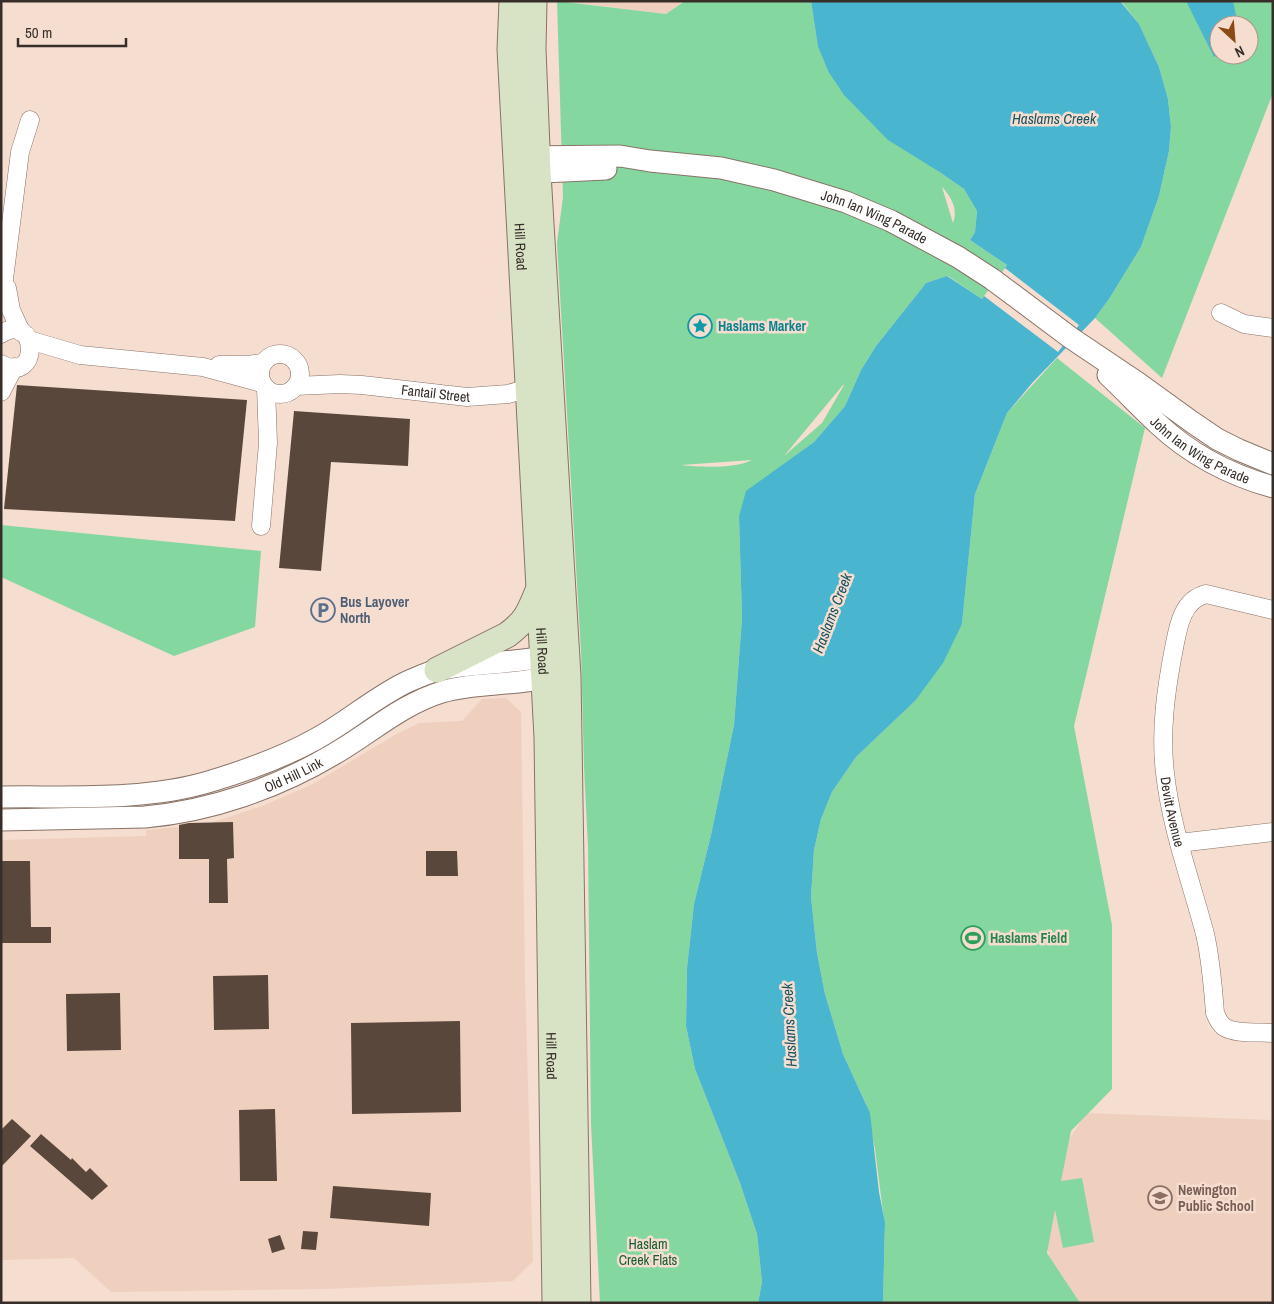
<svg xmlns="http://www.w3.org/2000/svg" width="1274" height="1304" font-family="'Archivo Narrow',sans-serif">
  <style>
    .built { fill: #efd0be }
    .green { fill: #85d7a0; fill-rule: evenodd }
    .water { fill: #4ab5cf }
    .pier { fill: #f5ddd0 }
    .building { fill: #5a473c }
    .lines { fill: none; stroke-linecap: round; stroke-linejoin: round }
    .minor-casing { stroke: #887367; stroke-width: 19 }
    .tertiary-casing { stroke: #887367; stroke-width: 23 }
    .secondary-casing { stroke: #887367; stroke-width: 27 }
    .minor { stroke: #fff; stroke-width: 18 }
    .tertiary { stroke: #fff; stroke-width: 21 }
    .secondary { stroke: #d7e3c4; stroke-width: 25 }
    .labels { text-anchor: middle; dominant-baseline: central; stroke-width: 5; stroke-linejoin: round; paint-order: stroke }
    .street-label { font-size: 14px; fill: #372e29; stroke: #f5ddd0 }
    .culture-label { font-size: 14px; font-weight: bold; fill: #0d838f; stroke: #f5ddd0; text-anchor: start }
    .service-label { font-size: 14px; font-weight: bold; fill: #4e5e75; stroke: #f5ddd0; text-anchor: start }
    .leisure-label { font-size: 14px; font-weight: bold; fill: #27864d; stroke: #f5ddd0; text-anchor: start }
    .education-label { font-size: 14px; font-weight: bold; fill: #785e54; stroke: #f5ddd0; text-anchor: start }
    .park-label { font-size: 14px; fill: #145c34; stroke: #f5ddd0 }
    .water-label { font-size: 15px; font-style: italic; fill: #185462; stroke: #f5ddd0 }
  </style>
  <rect width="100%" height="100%" fill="#f5ddd0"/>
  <g class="built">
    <polygon points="564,1 684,1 666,14"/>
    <polygon points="506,698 521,712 525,982 533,1261 513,1281 324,1289 111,1292 74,1258 1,1260 1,840 146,836 146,830 179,827 179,823 211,823 262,806 311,785 395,735 419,723 462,721 482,699"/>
    <polygon points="1086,1113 1273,1120 1273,1303 1068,1303 1054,1276 1043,1229 1052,1166"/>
  </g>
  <g class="green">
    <path d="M557,1L666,14L685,1H811L818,47L828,71L938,171L964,189L977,211L975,232L970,240L1007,265L982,299L948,276L926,283L876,346L861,370L845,406L814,442L784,464L739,515L742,618L734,725L711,835L694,904L687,968L686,1026L695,1069L740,1183L757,1234L762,1282L758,1303H600L591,1124L588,847L584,767L581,651L557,243L563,197ZM942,187C952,198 958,209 953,223ZM844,385L822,423L784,456L843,385ZM752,460C735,469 699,467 681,465Z"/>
    <path d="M1121,1H1273V93L1162,378L1095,318L1109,299L1141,247L1159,196L1169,151L1171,127L1168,99L1159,67L1139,24ZM1219,25H1249V55H1219Z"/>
    <polygon points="1057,358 1145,428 1074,726 1112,925 1112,1089 1071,1131 1061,1181 1082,1178 1094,1242 1063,1248 1055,1210 1047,1253 1080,1303 883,1303 885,1228 875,1149 866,1104 843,1054 825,994 817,953 811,897 814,850 821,819 832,792 856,757 915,701 962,624 975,494 1007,413"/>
    <polygon points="1,525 261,551 255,627 174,656 1,577"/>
  </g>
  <g class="water">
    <polygon points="811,1 1120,1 1139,24 1159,67 1168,99 1171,127 1169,151 1159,196 1141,247 1109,299 1095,318 1033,382 1007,413 975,494 962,624 943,663 915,701 856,757 832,792 821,819 814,850 811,897 817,953 825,994 843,1054 870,1113 879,1192 885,1223 883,1303 758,1303 762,1282 757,1234 740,1183 695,1069 686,1026 687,968 694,904 711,835 734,725 742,618 739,516 746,491 814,442 845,406 861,370 876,346 926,283 947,276 982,299 1007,265 970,240 975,232 977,211 964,189 938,171 888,140 844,95 828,71 818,47"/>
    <polygon points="1186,1 1233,1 1238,25 1219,25 1219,54 1214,57"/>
  </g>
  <polygon class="pier" points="1005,268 1079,325 1058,352 984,296"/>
  <g class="building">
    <polygon points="17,385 247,400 235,521 4,509"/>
    <polygon points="294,411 410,419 408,466 331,462 321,571 279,568"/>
    <polygon points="233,822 234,858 227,859 228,903 209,903 209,859 179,859 179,825 189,823"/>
    <polygon points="426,851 457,851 458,876 426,876"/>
    <polygon points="1,861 30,861 31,927 51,927 51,943 1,943"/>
    <polygon points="268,975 269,1029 214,1030 213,976"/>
    <polygon points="120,993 121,1050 67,1051 66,994"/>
    <polygon points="460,1021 461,1112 352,1114 351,1023"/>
    <polygon points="275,1109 277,1181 240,1181 239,1110"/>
    <polygon points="12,1119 31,1136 1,1167 1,1130"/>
    <polygon points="41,1134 71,1160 72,1158 86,1172 90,1168 108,1186 92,1200 30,1146"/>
    <polygon points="333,1186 431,1193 429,1226 330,1218"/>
    <polygon points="303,1231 318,1232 316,1250 301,1249"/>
    <polygon points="280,1235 285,1249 272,1253 268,1239"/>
  </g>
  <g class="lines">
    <g class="minor-casing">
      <g id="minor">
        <polyline points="7,288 11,310 21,332"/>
        <polyline points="1,303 20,152 30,120"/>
        <polyline points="1221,313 1244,324 1273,328"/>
        <path d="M1,334C38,310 41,386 1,364"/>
        <polyline points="29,340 80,355 203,367 262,383"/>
        <circle cx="280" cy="374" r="20"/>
        <polyline points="219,365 248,365 263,363"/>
        <path id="s1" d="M296,386L340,384L362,385L467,397L508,394L529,388"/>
        <polyline points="1,392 14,367"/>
        <polyline points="261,526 268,443 266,388"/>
        <path id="s2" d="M1273,610L1206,594C1182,600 1178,627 1174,648C1166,689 1160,731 1165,773C1171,828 1191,881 1205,934C1211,960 1213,987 1215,1013C1217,1018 1219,1023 1224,1027C1234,1034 1260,1032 1273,1033"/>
        <polyline points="1179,843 1273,832"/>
      </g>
    </g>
    <g class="tertiary-casing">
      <g id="tertiary">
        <path id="s3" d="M521,157L620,156L650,161L721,168L774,180L846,202L891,221L958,257L992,279L1071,338L1138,383L1192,422L1217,439L1239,450L1273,464"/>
        <polyline points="522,173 606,169"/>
        <path id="s4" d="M1108,375C1125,391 1141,408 1158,424C1190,454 1230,475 1273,487"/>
        <path d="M1,797C67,796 144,801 208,782C245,771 282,758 316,739C348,722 376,696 409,681C418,677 428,673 437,670C471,662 508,664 542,657"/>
        <path id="s5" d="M1,820L145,817C211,811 277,788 334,754C369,734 402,704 442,692C474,682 509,686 543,678"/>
      </g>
    </g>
    <g class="secondary-casing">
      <g id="secondary">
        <path id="s6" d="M512,1L510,49L547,737L555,1303"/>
        <polyline points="534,1 533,49 538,173 568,676 578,1303"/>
        <path d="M437,670L507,635C525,622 529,613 537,593"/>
      </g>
    </g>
    <use href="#minor" class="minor"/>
    <use href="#tertiary" class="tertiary"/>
    <use href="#secondary" class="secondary"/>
  </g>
  <defs>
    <g id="sight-ring" transform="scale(1.25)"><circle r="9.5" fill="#f5ddd0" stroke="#0f9aa8" stroke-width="1.5"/><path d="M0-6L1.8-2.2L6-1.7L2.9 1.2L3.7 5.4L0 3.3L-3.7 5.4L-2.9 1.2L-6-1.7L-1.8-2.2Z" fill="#0f9aa8"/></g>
    <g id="parking-ring" transform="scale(1.25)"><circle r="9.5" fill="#f5ddd0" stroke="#5c6f8a" stroke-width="1.5"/><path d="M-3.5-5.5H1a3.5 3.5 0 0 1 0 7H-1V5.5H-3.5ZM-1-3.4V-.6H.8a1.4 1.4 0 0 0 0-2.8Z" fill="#5c6f8a"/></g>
    <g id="stadium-ring" transform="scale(1.25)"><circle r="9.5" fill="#f5ddd0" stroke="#2e9e5b" stroke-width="1.5"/><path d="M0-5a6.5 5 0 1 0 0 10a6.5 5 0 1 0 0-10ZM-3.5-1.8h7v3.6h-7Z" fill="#2e9e5b"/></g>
    <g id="school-ring" transform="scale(1.25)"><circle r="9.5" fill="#f5ddd0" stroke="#8d6e63" stroke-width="1.5"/><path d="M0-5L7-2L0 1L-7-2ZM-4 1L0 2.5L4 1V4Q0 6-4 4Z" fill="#8d6e63"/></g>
  </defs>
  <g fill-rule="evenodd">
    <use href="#sight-ring" x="700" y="326"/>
    <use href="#parking-ring" x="323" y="610"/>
    <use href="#stadium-ring" x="973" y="938"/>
    <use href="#school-ring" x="1160" y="1198"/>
  </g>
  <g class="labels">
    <g class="street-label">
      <text stroke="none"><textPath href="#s3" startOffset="362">John Ian Wing Parade</textPath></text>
      <text stroke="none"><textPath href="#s6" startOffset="246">Hill Road</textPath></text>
      <text stroke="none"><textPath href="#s1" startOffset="140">Fantail Street</textPath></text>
      <text stroke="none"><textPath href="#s4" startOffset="120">John Ian Wing Parade</textPath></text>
      <text stroke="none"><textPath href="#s6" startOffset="651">Hill Road</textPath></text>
      <text stroke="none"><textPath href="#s5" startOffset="299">Old Hill Link</textPath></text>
      <text stroke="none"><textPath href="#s2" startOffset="301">Devitt Avenue</textPath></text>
      <text stroke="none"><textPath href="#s6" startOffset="1056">Hill Road</textPath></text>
    </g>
    <g class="culture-label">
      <text x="718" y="326">Haslams Marker</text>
    </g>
    <g class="service-label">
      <text x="340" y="602">Bus Layover<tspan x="340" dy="16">North</tspan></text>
    </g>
    <g class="leisure-label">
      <text x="990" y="938">Haslams Field</text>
    </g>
    <g class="education-label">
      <text x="1178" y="1190">Newington<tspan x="1178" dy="16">Public School</tspan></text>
    </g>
    <g class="park-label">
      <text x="648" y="1244">Haslam<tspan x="648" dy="16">Creek Flats</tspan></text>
    </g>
    <g class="water-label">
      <text x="1054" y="118">Haslams Creek</text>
      <text transform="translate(832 613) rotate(-69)">Haslams Creek</text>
      <text transform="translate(789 1025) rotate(-93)">Haslams Creek</text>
    </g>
  </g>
  <rect width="1274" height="1304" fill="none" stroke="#372e29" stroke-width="5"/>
  <g transform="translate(1234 40) rotate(154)"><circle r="24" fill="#f5ddd0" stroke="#a9978d"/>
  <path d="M0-4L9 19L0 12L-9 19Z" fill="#8b4a15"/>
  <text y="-8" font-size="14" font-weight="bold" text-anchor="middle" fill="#372e29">N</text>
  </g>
  <path d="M18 38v8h108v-8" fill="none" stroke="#372e29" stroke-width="2.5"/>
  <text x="25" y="38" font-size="15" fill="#372e29" stroke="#f5ddd0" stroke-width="4" paint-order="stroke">50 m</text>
</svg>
